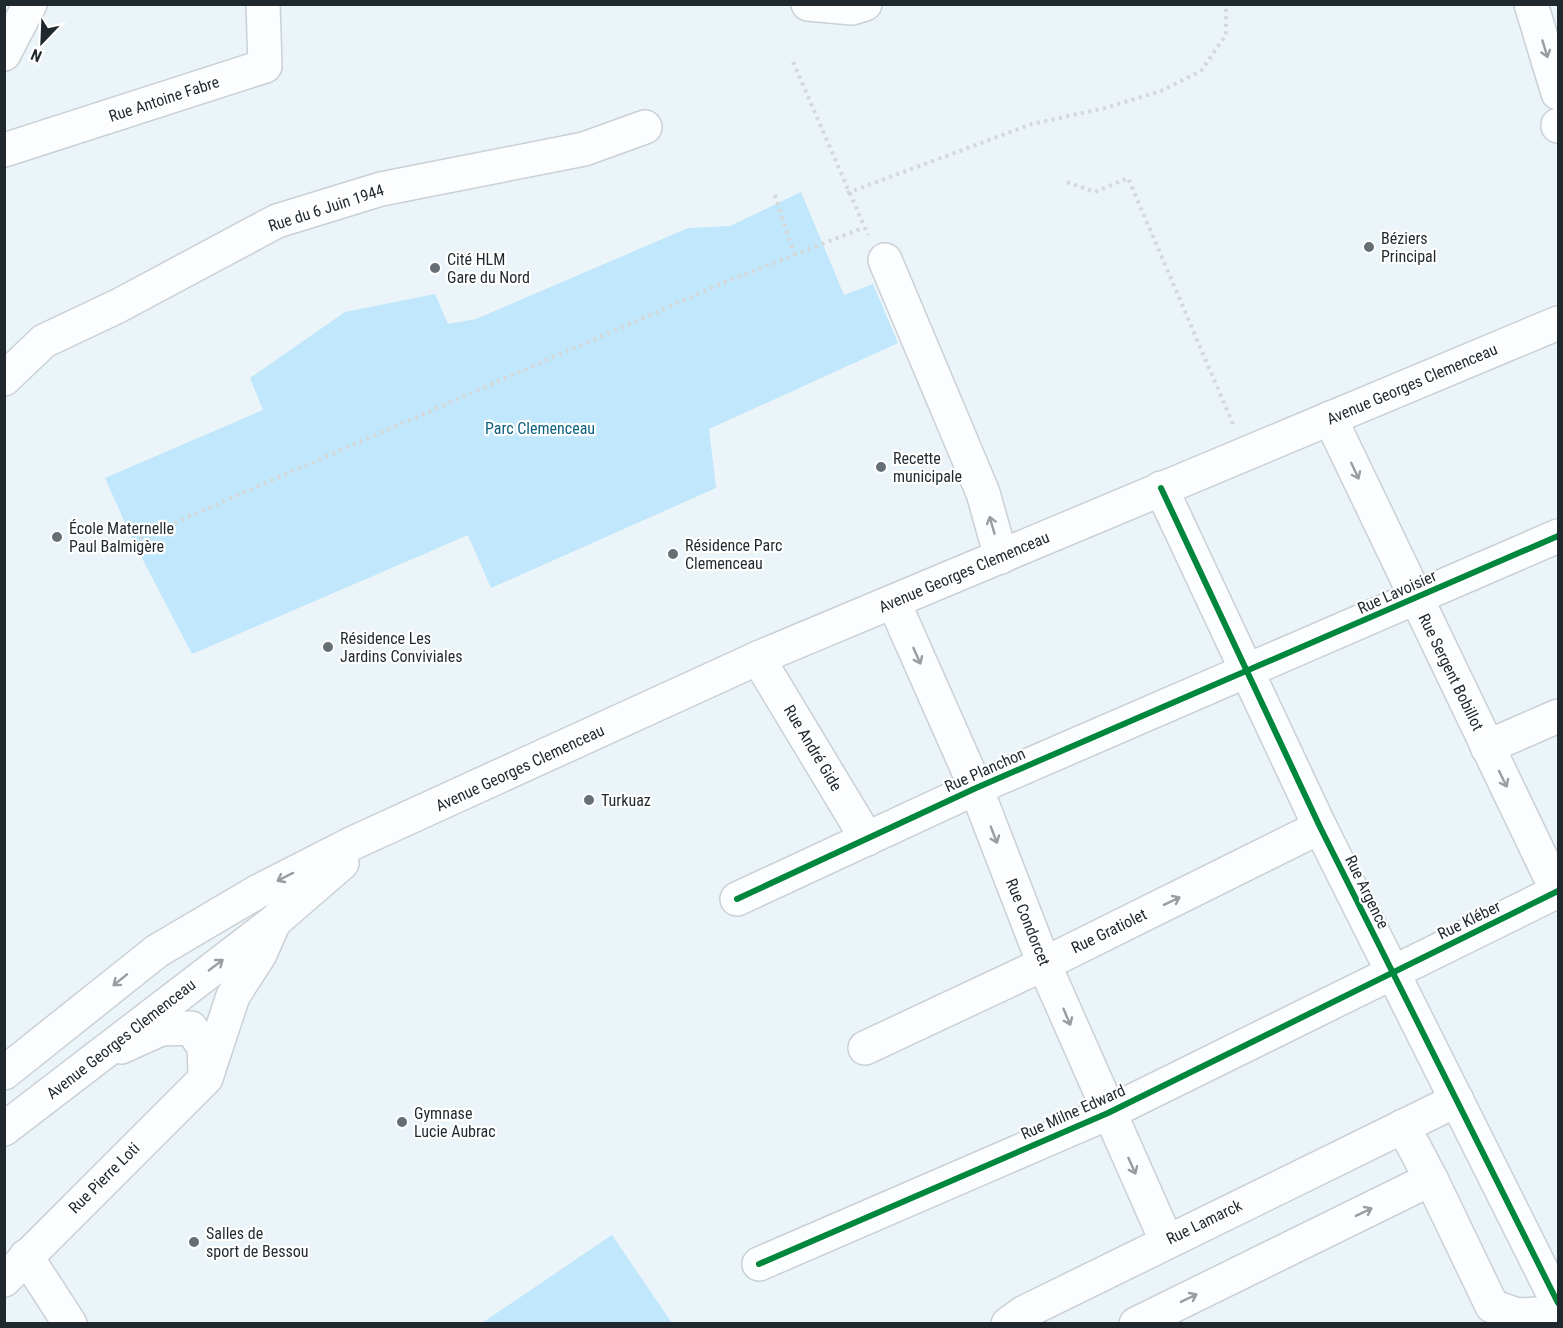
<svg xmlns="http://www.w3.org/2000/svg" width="1563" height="1328" font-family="'Roboto Condensed',sans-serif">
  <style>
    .green { fill: #c0e7fb }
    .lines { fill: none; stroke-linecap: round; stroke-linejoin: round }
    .minor-casing { stroke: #c9d1d6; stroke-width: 36 }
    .major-casing { stroke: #c9d1d6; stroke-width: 36 }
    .path { stroke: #d5d8d9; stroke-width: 4; stroke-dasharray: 3 4.5; stroke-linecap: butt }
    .minor { stroke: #fcfdfe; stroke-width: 33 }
    .major { stroke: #fcfdfe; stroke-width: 33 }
    .cycleway-casing { stroke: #fff; stroke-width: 10 }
    .cycleway { stroke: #00873e; stroke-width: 6 }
    .oneway { stroke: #989da0 }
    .poi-dot { fill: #666f74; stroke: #fff; stroke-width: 2 }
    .labels { text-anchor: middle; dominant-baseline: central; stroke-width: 4.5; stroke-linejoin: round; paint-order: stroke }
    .street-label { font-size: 16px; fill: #1e282d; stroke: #fff }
    .poi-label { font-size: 16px; fill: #1e282d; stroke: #fff; text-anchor: start }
    .park-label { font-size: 16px; fill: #0d5f7f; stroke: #fff }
  </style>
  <rect width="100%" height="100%" fill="#ebf4f8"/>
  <g class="green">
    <polygon points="801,192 844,295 873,284 898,343 709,429 716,488 491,588 468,535 192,654 133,541 105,478 263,410 250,378 345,312 435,294 448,324 476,319 688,228 730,226"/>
    <polygon points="612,1235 672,1323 482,1323"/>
  </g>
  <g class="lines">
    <g class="minor-casing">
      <g id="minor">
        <polyline points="808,4 852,8 865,4"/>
        <polyline points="1531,4 1558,93"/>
        <polyline points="4,54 30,4"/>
        <polyline points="1558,125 1558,126"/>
        <polyline points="4,150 265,66 263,4"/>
        <polyline points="885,260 983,493 1001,557"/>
        <polyline points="4,379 44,341 118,306 277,221 381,189 584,149 645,127"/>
        <polyline points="1330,418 1558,893"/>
        <polyline points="1161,488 1320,827 1558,1303"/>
        <polyline points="894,603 976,788 1044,964 1166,1240"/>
        <polyline points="758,658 867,839"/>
        <polyline points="1487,747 1558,716"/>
        <polyline points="737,899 976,788 1558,536"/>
        <polyline points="121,1047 161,1029 191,1028 204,1047 205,1074"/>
        <polyline points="865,1048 1044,964 1320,827"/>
        <polyline points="1403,1126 1431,1179"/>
        <polyline points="26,1256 70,1324"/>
        <polyline points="759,1264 1108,1113 1558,891"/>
        <polyline points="4,1280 206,1078 233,996 260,954 274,922"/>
        <polyline points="1008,1324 1023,1313 1457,1100"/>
        <polyline points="1136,1324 1431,1179 1492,1306 1517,1315 1558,1313"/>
      </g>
    </g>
    <g class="major-casing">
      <g id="major">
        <polyline points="4,1073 157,951 257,892 353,843 758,658 1558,323"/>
        <polyline points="4,1129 274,922 342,863"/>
      </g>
    </g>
    <g class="path">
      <polyline points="793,62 868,235"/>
      <polyline points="1067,182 1095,192 1128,178 1233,424"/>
      <polyline points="847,193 1032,124 1105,108 1161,91 1201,71 1226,35 1226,4"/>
      <polyline points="775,195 794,254"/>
      <polyline points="133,541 723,283 863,228"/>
    </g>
    <use href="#minor" class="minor"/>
    <use href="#major" class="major"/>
    <g class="cycleway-casing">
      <g id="cycleway">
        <polyline points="1161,488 1320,827 1558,1303"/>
        <polyline points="737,899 976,788 1558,536"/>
        <polyline points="759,1264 1108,1113 1558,891"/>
      </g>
    </g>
    <use href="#cycleway" class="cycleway"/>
  </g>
  <defs><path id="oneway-shaft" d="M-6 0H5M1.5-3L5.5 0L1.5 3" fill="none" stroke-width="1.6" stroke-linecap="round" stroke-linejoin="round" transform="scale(1.5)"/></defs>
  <g class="oneway">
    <use href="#oneway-shaft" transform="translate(1545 49) rotate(73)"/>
    <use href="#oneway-shaft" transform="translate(1355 471) rotate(65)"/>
    <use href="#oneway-shaft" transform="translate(992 525) rotate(-106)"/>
    <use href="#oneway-shaft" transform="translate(917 656) rotate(66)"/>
    <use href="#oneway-shaft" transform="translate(1503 779) rotate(64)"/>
    <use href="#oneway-shaft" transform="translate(994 835) rotate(69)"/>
    <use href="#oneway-shaft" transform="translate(285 877) rotate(153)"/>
    <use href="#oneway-shaft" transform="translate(1172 901) rotate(-26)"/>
    <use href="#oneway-shaft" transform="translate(216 965) rotate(-37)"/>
    <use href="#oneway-shaft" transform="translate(120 980) rotate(141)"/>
    <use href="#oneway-shaft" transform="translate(1067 1017) rotate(67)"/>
    <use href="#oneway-shaft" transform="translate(1132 1166) rotate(66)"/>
    <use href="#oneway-shaft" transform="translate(1364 1212) rotate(-26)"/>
    <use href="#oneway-shaft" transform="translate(1189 1298) rotate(-26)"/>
  </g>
  <g class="poi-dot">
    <circle cx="1369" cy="247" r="6"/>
    <circle cx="435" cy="268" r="6"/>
    <circle cx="881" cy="467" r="6"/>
    <circle cx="57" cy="537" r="6"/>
    <circle cx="673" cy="554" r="6"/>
    <circle cx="328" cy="647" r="6"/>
    <circle cx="589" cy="800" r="6"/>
    <circle cx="402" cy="1122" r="6"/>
    <circle cx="194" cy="1242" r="6"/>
  </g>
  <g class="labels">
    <g class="street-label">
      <text transform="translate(164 99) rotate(-18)">Rue Antoine Fabre</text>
      <text transform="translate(326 208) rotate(-18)">Rue du 6 Juin 1944</text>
      <text transform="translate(1412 384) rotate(-23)">Avenue Georges Clemenceau</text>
      <text transform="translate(964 572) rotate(-23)">Avenue Georges Clemenceau</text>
      <text transform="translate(1397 592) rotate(-24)">Rue Lavoisier</text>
      <text transform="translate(1451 672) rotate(64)">Rue Sergent Bobillot</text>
      <text transform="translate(813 748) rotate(59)">Rue André Gide</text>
      <text transform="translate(520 768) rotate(-25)">Avenue Georges Clemenceau</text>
      <text transform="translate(985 770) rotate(-24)">Rue Planchon</text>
      <text transform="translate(1367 892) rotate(64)">Rue Argence</text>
      <text transform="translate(1469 920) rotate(-26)">Rue Kléber</text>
      <text transform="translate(1028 922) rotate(68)">Rue Condorcet</text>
      <text transform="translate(1109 931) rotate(-26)">Rue Gratiolet</text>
      <text transform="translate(121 1039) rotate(-38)">Avenue Georges Clemenceau</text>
      <text transform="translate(1073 1112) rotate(-24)">Rue Milne Edward</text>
      <text transform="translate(104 1178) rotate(-45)">Rue Pierre Loti</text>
      <text transform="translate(1204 1222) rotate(-26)">Rue Lamarck</text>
    </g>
    <g class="poi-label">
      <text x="1381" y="238">Béziers<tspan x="1381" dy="18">Principal</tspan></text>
      <text x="447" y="259">Cité HLM<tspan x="447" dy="18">Gare du Nord</tspan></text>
      <text x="893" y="458">Recette<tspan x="893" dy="18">municipale</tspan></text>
      <text x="69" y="528">École Maternelle<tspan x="69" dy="18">Paul Balmigère</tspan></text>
      <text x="685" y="545">Résidence Parc<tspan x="685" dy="18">Clemenceau</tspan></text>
      <text x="340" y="638">Résidence Les<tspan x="340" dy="18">Jardins Conviviales</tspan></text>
      <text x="601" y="800">Turkuaz</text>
      <text x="414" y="1113">Gymnase<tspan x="414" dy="18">Lucie Aubrac</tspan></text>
      <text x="206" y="1233">Salles de<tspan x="206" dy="18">sport de Bessou</tspan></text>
    </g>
    <g class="park-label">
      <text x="540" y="428">Parc Clemenceau</text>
    </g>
  </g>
  <rect width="1563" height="1328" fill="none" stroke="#1e282d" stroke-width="12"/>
  <g transform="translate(42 42) rotate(203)" stroke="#ffffff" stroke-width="4.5" paint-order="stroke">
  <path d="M0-4.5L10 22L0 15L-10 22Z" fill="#1e282d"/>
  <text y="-9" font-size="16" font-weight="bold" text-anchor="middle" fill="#1e282d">N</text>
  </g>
</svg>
